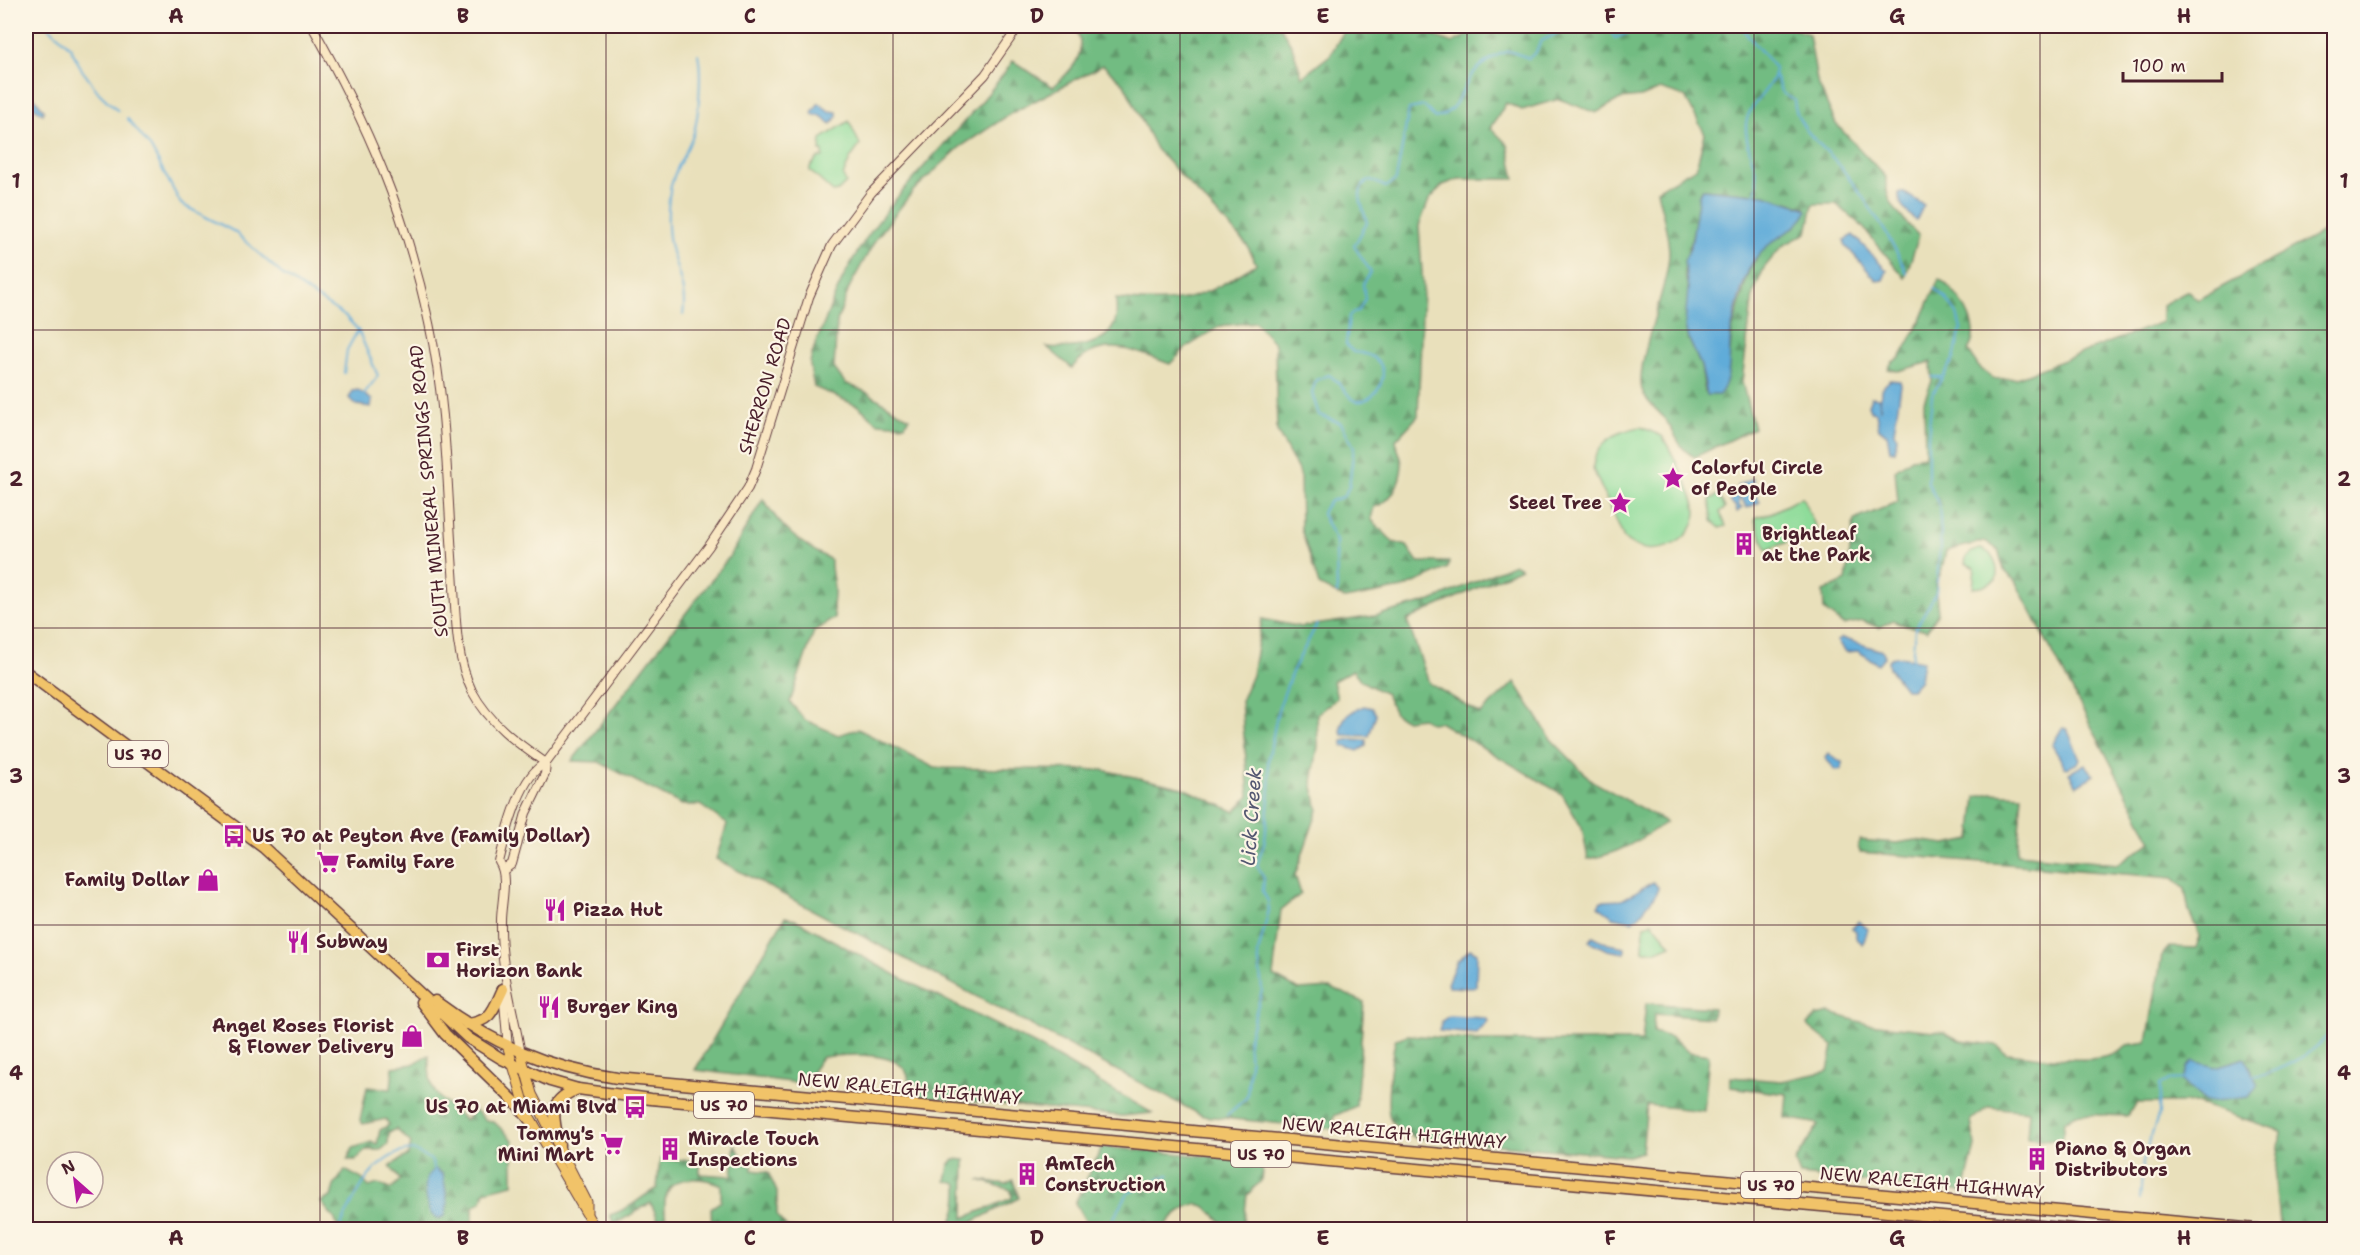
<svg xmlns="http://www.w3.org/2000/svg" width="2360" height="1255" font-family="'Shantell Sans',sans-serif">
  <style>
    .forest { fill: url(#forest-firs); stroke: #5e6e56; stroke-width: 1.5; fill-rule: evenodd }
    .park { fill: #8edc9a; stroke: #6c7e62; stroke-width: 1.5 }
    .water { fill: #61acd9; stroke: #566682; stroke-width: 1.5 }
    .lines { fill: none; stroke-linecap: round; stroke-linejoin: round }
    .stream { stroke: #61acd9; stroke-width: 2 }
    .secondary-casing { stroke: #623c41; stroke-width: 10 }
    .primary-casing { stroke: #623c41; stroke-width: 11 }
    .highway-casing { stroke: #623c41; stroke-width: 13 }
    .secondary { stroke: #f9e7c3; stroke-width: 8 }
    .primary { stroke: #f1c369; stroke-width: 9 }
    .highway { stroke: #f1c369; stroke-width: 10 }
    .grid { fill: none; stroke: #4a1f2b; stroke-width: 1.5; stroke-opacity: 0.55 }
    .labels { text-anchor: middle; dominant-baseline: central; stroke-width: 4.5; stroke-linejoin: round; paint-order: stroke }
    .shield { fill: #fcf5e5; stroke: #7f5f63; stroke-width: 1.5 }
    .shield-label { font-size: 16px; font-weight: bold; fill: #4a1f2b }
    .street-label { font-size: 18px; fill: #4a1f2b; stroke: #fcf5e5 }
    .poi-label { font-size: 18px; font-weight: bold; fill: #4a1f2b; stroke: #fcf5e5; text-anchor: start }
    .water-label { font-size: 20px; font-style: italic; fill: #535771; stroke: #fcf5e5 }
    .neatline { fill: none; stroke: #4a1f2b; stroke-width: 2 }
    .grid-label { font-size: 20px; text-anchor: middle; font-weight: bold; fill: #4a1f2b }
  </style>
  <defs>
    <pattern id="forest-firs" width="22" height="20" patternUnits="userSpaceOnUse" patternTransform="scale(1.5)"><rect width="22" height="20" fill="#72bc82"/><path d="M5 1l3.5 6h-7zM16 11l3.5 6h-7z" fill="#60986b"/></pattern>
  </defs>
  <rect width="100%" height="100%" fill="#fcf5e5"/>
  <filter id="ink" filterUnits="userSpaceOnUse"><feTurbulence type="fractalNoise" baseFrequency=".0167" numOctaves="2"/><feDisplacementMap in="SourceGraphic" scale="12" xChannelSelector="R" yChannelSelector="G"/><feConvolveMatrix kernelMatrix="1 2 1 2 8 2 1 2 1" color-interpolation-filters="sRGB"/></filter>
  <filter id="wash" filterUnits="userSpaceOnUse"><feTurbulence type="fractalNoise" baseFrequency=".008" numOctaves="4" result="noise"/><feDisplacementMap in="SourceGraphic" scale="24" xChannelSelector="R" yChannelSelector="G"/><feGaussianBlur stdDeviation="1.35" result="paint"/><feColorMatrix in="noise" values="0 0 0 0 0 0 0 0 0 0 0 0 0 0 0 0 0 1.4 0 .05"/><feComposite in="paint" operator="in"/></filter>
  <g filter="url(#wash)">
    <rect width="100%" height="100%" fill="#e9e0bb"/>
    <g class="forest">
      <path d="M1074,26H1280L1292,46L1302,77L1330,55L1347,26H1427L1432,35L1452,43L1486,26H1786L1809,34L1817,81L1836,124L1886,177C1883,202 1903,219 1919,236L1905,278L1862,226L1836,204H1813L1807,233L1782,246L1764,268L1753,294L1742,382L1754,428L1695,457C1679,450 1677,436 1667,422C1660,410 1647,405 1642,390C1635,361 1668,289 1669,254C1669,233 1661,210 1657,190L1696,168L1705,134L1685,97L1660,89L1641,97L1620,99L1596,113L1559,99L1522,110L1506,103L1491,128L1508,145L1515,179H1459L1443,185L1429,200L1419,226L1423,288L1418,416L1395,441C1397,448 1402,458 1402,465C1401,483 1390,504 1374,507L1371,519L1393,542L1407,546L1418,562H1449L1448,568L1403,588L1345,599L1319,585L1301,529L1300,474L1277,431L1275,344L1255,322L1220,326L1187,347L1170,364C1135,351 1100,334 1072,368L1047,347C1070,349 1111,347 1116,318C1117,312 1116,305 1116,299C1184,305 1198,301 1256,264L1247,245L1156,149L1124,84L1103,65L1010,114L960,147L913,191L876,239L850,286L837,321L834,368L845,383L868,393L909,418L905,425L878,423L858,406L814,387C813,380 810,371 810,364C811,351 820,334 825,321C862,210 948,153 1013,61L1053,87C1073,69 1090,53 1074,26ZM1703,189L1764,195L1805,207L1796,226L1764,247L1749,270L1732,331L1728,370L1705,391L1701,366L1687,335L1688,289L1684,270L1699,207V194Z"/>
      <path d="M2334,226V1228L2279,1224L2275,1180L2281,1131L2196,1103H2138L2127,1116L2075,1114L2064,1121L2062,1141L2027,1138L2029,1111L1989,1107L1971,1120L1975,1146L1964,1192L1800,1175L1795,1162L1819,1124L1785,1118L1787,1094L1730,1087L1731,1077L1782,1081L1828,1071L1833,1046L1807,1025L1816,1016L1830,1013L1868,1024L1944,1032L1961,1041L1996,1045L2006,1053C2036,1055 2107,1070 2127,1045L2147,1042L2162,955L2169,947L2196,948L2200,936L2189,912L2185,889L2173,878L1860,852L1858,846L1860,840L1897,843L1916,840L1946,844L1971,839L1976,797L1991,793L2022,795L2017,854L2118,864L2152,842L2015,581L2004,570L1998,550L1985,541L1946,551L1941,573L1935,582L1938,613L1927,630L1906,626L1893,620L1879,628L1863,621L1843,625L1824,610L1823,592L1846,581L1854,520L1898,502L1895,470L1912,458L1925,456L1924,401L1932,381L1931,362L1898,371L1888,369L1892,362L1900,358L1921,320L1939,279C1958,291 1984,328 1968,350L1978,366L1993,379L2017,378L2162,322V305L2188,291L2198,300Z"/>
      <path d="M763,499C783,531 798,542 831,560C830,572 835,583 834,594C834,605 831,607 835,618L814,631L790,702L805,720L838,735L858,729L935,768L1103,770L1184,788L1235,812L1249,796L1241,701L1252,675L1262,619L1301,627L1375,616L1431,601L1514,564L1521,568L1407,620L1429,683L1480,714L1515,682L1551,739L1592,781L1666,822C1640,840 1619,854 1588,859L1582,828L1562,794L1439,722L1431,723L1422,718L1406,720L1395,714L1386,694L1361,681L1353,670L1333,681L1337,698L1317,714L1318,746L1312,782L1318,810L1295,875L1301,894L1281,910L1273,976L1299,990L1331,988L1364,1002L1356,1106L1334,1116L1333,1129L1203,1116L716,859L727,824L700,805H682L599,762L572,761L729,557Z"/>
      <path d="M785,917L796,920L903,979L1034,1044L1152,1113L1122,1116L924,1097L908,1091C908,1086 909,1080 908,1076C900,1049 843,1055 822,1057L813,1070V1085L695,1070Z"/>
      <path d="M1646,1003L1713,1008L1712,1018L1654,1014L1653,1032L1673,1038L1688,1052L1709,1055L1704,1111L1647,1105L1642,1152L1628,1156L1416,1138C1409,1133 1397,1128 1392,1122C1383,1112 1392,1052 1396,1039L1408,1035L1483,1041H1642Z"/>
      <path d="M429,1055C428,1097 437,1094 465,1120L475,1110L486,1120L493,1121L513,1140V1184L485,1191L482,1201L473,1207V1219L467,1229H339L334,1218L321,1202L331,1197L334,1186L345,1170L362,1179L369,1187L378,1184L391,1189L400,1180L390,1166L408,1155L411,1143L396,1129L389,1133L388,1144L381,1150H366L356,1160H347L353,1148L371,1142L377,1144L380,1130L389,1125L386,1119L363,1124L360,1120L367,1087L391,1089L393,1067L413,1064Z"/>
      <path d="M735,1144L742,1157L752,1164V1170L768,1172L777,1192V1216L787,1228L798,1229H712L711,1208L721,1201V1185C705,1177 673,1173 666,1196C663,1205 666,1220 667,1229H662L651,1203C638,1209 629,1217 614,1224L610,1215C630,1209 639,1198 657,1188L660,1159L700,1161V1174L732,1176Z"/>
      <path d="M1102,1147L1263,1161L1261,1181L1247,1195L1243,1229C1222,1231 1220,1218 1207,1208C1192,1197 1171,1216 1164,1229H1090L1075,1203Z"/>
      <path d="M954,1159L965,1160L964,1218L1012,1198L1011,1190L979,1180L1006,1184L1013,1180L1019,1198L959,1229H944C958,1221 958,1199 958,1184L946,1181L949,1165Z"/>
    </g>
    <g class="park">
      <polygon points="849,121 860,145 850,159 843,176 846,183 838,191 833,192 810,171 810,167 818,158 823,157 823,151 820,151 821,139"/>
      <path d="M1641,427L1662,436C1670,449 1696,498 1696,512C1695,544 1648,563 1624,538L1593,469C1594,443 1616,431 1641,427Z"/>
      <polygon points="1719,495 1725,508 1720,512 1726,526 1720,528 1712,521 1710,499"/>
      <polygon points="1802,497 1817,530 1767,550 1755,521 1756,517 1771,513"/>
      <path d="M1980,549C1995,552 1999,567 1996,580L1982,587L1973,588L1975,568L1965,563C1966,553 1973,551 1980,549Z"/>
      <polygon points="1652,922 1671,945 1657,951 1643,951 1644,927"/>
    </g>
    <g class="water">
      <polygon points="32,95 44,110 43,114 26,102 27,96"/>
      <polygon points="819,103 829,111 837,112 837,117 831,124 821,116 813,115 812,112"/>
      <path d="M1703,189L1764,195L1805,208L1807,211C1800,232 1763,238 1749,269C1741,288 1735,313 1731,332C1728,353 1733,378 1719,395H1707L1701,366L1687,335L1685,325L1688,289L1684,261L1691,246L1699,194Z"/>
      <path d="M1903,192L1924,205L1916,221C1908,213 1898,205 1899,193Z"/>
      <polygon points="1853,235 1887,271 1883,280 1877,281 1846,246 1844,240"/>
      <polygon points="1890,380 1900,381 1901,385 1894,432 1897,437 1895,451 1890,450 1887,434 1879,429 1876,413 1870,410 1868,405 1871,397 1879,398 1880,410 1881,389"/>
      <polygon points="358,390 372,400 371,407 356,405 349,398 353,391"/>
      <polygon points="1753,478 1755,487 1750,487 1760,502 1747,508 1739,495 1739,506 1742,508 1737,512 1735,506 1730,502 1732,496 1739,492 1737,486"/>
      <polygon points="1842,638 1882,651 1885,656 1878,664 1858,651 1846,652 1837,641"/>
      <polygon points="1895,656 1923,661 1920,680 1912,689 1905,689 1889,668 1888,660"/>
      <path d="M1364,706L1372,708L1376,714L1369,736L1342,735C1337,720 1351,711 1364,706Z"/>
      <polygon points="2062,728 2067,729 2080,759 2078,763 2068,768 2065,767 2052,745"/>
      <polygon points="1351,739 1366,740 1366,746 1358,751 1343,746 1342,741"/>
      <polygon points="1828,754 1842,762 1842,769 1836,770 1825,758"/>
      <polygon points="2085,764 2094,775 2077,786 2069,773"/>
      <polygon points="1653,882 1658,887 1657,893 1638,917 1632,921 1613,917 1598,906 1601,901 1622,900"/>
      <polygon points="1859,921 1868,929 1863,944 1856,938 1856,931 1852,928"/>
      <polygon points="1593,936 1608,944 1625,947 1625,953 1607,950 1589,941"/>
      <polygon points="1470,949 1477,953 1476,986 1470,988 1449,987 1447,984 1456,962"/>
      <polygon points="1449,1016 1486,1018 1488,1021 1477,1034 1439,1031 1442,1021"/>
      <polygon points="2245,1058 2258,1085 2249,1097 2206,1102 2182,1081 2187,1067 2193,1061 2215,1067"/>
      <path d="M435,1169L443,1174L448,1203L445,1216L438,1219L429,1211C426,1195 420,1179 435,1169Z"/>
    </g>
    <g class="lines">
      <g class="stream">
        <polyline points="48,26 70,47 82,70 99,93 118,111"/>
        <polyline points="1606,26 1615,38 1646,26"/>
        <path d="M1740,26L1775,68C1774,90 1747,103 1746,125C1744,151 1764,172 1754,198"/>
        <path d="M1774,74L1782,93L1794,100C1796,131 1827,147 1844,171C1868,204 1891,236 1907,274"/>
        <polyline points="127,118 151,148 181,204 235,232 283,275 346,317 358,330 378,376 363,395"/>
        <path d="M683,315C687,292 678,274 672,252C667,234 667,215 669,197C672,170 686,156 694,132C699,114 702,73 698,54"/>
        <polyline points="344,373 347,350 358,330"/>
        <polyline points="1932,377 1941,377"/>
        <path d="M1337,594L1336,541L1322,514C1326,502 1331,500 1343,497L1349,487L1354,447L1341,423L1319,415L1312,393L1316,380L1329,375C1339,380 1349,399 1356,401C1379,405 1404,355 1353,352L1346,344L1349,316L1359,310L1365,299L1363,284L1371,272L1354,246L1367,223C1364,208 1351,189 1371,180L1386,187L1396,180L1409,109L1424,106L1435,118C1455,113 1460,95 1469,79C1476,67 1496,54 1509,51L1529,58L1536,52L1541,41L1558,33L1561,26"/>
        <polyline points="1912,661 1915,629 1936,593 1941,534 1939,505 1928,483 1928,438 1932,395 1954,358 1961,329 1957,314 1945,297 1934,288"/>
        <path d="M2253,1076C2281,1073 2319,1051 2334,1027"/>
        <polyline points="1227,1115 1247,1097 1250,1063 1248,1041 1262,990 1258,953 1269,910 1268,901 1263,892 1264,878 1257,865 1265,840 1270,787 1268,761 1278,710 1292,672 1317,624"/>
        <polyline points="2140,1200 2143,1162 2159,1113 2160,1085 2169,1080 2185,1079"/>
        <path d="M339,1230C353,1200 373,1152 413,1150L431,1160L435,1171"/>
        <polyline points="1107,1230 1128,1193 1169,1175"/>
      </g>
    </g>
  </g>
  <g filter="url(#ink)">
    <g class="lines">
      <g class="secondary-casing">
        <g id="secondary">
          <path d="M312,26C367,123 406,213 429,323C447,404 447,488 453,571C456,610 454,654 472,691C489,723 517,743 546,763"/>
          <polyline points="504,870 512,864 526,813 545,774 546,763 709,546 748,488 756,469 809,297 832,245 871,193 985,75 1019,26"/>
          <polyline points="503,992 508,1048"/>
          <path d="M521,1054C513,1009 500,967 501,921C501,903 509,877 499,862C506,835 519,775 546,763"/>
        </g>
      </g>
      <g class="primary-casing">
        <g id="primary">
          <polyline points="508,1048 527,1112 596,1230"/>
          <polyline points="521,1054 532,1094 587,1202 587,1212"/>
        </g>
      </g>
      <g class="highway-casing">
        <g id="highway">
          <polyline points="26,672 264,848 468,1038 502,1059 550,1081 578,1089 651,1099 2084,1230"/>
          <path d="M435,1001C491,1043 547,1068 617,1078L2267,1230"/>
          <polyline points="421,1002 445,1034 516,1103 533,1124"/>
          <path d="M467,1024C492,1021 493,1010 503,989"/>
          <path d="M559,1145C554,1116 545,1101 578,1089"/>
        </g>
      </g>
      <use href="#secondary" class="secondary"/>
      <use href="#primary" class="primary"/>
      <use href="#highway" class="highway"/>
    </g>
  </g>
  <path class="grid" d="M320,26V1230M606,26V1230M893,26V1230M1180,26V1230M1467,26V1230M1754,26V1230M2040,26V1230M26,330H2334M26,628H2334M26,925H2334"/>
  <defs>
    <g id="sight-bare" transform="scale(1.8)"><path d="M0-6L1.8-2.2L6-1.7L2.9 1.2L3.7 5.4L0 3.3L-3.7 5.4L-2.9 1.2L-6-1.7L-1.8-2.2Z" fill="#b5179e" stroke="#fcf5e5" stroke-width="2.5" paint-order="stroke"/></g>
    <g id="building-bare" transform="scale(1.8)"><path d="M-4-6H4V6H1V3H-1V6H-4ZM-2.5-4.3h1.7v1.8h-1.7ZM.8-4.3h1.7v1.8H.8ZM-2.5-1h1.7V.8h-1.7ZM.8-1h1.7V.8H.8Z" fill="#b5179e" stroke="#fcf5e5" stroke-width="2.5" paint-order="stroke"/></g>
    <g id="bus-bare" transform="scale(1.8)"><path d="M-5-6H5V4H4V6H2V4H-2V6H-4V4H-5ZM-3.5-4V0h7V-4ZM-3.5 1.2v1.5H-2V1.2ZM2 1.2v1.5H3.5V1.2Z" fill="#b5179e" stroke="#fcf5e5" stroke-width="2.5" paint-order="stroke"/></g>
    <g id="supermarket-bare" transform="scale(1.8)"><path d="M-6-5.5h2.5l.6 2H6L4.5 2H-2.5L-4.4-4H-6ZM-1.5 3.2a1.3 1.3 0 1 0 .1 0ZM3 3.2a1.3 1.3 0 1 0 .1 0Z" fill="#b5179e" stroke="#fcf5e5" stroke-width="2.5" paint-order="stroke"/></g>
    <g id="shop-bare" transform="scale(1.8)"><path d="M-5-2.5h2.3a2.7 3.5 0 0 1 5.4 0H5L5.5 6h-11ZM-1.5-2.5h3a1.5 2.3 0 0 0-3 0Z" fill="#b5179e" stroke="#fcf5e5" stroke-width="2.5" paint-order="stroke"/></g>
    <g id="restaurant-bare" transform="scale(1.8)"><path d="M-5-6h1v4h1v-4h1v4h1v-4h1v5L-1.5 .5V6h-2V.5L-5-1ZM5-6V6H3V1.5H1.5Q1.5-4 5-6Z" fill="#b5179e" stroke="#fcf5e5" stroke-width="2.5" paint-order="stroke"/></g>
    <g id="bank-bare" transform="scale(1.8)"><path d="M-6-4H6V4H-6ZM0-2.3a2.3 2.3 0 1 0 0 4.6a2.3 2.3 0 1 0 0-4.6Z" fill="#b5179e" stroke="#fcf5e5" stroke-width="2.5" paint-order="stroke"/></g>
  </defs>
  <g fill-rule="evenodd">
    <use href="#sight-bare" x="1673" y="478"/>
    <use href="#sight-bare" x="1620" y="503"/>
    <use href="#building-bare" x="1744" y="544"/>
    <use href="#bus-bare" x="234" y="836"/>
    <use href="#supermarket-bare" x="328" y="862"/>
    <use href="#shop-bare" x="208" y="880"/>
    <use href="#restaurant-bare" x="555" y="910"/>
    <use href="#restaurant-bare" x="298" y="942"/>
    <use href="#bank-bare" x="438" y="960"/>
    <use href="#restaurant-bare" x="549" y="1007"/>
    <use href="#shop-bare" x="412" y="1036"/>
    <use href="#bus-bare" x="635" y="1107"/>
    <use href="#supermarket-bare" x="612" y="1144"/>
    <use href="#building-bare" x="670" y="1149"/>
    <use href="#building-bare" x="2037" y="1159"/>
    <use href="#building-bare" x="1027" y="1174"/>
  </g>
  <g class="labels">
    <g class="shield">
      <rect x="108" y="741" width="60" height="26" rx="4.5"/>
      <rect x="694" y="1092" width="60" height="26" rx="4.5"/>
      <rect x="1231" y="1141" width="60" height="26" rx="4.5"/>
      <rect x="1741" y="1172" width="60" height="26" rx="4.5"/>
    </g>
    <g class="shield-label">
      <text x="138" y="754">US 70</text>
      <text x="724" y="1105">US 70</text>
      <text x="1261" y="1154">US 70</text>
      <text x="1771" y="1185">US 70</text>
    </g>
    <g class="street-label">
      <text transform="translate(765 386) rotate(-73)">SHERRON ROAD</text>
      <text transform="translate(429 491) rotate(-95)">SOUTH MINERAL SPRINGS ROAD</text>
      <text transform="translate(910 1089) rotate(5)">NEW RALEIGH HIGHWAY</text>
      <text transform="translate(1394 1133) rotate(5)">NEW RALEIGH HIGHWAY</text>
      <text transform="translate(1932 1183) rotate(5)">NEW RALEIGH HIGHWAY</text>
    </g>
    <g class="poi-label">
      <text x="1691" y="468">Colorful Circle<tspan x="1691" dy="21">of People</tspan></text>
      <text x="1602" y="503" text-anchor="end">Steel Tree</text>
      <text x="1762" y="534">Brightleaf<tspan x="1762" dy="21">at the Park</tspan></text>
      <text x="252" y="836">US 70 at Peyton Ave (Family Dollar)</text>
      <text x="346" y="862">Family Fare</text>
      <text x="190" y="880" text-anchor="end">Family Dollar</text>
      <text x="573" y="910">Pizza Hut</text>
      <text x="316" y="942">Subway</text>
      <text x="456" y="950">First<tspan x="456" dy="21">Horizon Bank</tspan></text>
      <text x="567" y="1007">Burger King</text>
      <text x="394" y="1026" text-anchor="end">Angel Roses Florist<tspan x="394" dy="21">&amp; Flower Delivery</tspan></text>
      <text x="617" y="1107" text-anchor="end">US 70 at Miami Blvd</text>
      <text x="594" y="1134" text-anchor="end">Tommy's<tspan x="594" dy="21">Mini Mart</tspan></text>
      <text x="688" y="1139">Miracle Touch<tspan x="688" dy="21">Inspections</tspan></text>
      <text x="2055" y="1149">Piano &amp; Organ<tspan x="2055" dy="21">Distributors</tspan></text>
      <text x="1045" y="1164">AmTech<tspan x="1045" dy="21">Construction</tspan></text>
    </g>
    <g class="water-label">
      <text transform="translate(1251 817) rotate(-86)">Lick Creek</text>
    </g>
  </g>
  <rect width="2360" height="1255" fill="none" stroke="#fcf5e5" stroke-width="66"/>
  <g transform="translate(75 1180) rotate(332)"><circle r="28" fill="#fcf5e5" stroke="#b59f9b" stroke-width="1.5"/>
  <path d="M0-4.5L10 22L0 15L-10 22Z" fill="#b5179e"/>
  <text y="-9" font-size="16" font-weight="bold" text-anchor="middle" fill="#4a1f2b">N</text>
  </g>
  <path d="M2123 72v9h99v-9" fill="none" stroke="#4a1f2b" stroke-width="3"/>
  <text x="2132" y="72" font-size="18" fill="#4a1f2b" stroke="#fcf5e5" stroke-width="4.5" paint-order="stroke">100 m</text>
  <rect x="33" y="33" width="2294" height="1189" class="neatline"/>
  <g class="grid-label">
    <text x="176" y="23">A</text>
    <text x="463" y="23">B</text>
    <text x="750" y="23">C</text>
    <text x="1037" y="23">D</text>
    <text x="1323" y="23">E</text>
    <text x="1610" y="23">F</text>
    <text x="1897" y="23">G</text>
    <text x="2184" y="23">H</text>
    <text x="16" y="188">1</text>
    <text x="2344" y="188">1</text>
    <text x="16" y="486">2</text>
    <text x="2344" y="486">2</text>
    <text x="16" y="783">3</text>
    <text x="2344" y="783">3</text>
    <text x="16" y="1080">4</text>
    <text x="2344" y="1080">4</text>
    <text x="176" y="1245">A</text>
    <text x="463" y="1245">B</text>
    <text x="750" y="1245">C</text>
    <text x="1037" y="1245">D</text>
    <text x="1323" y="1245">E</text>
    <text x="1610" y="1245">F</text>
    <text x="1897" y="1245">G</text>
    <text x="2184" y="1245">H</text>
  </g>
</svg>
